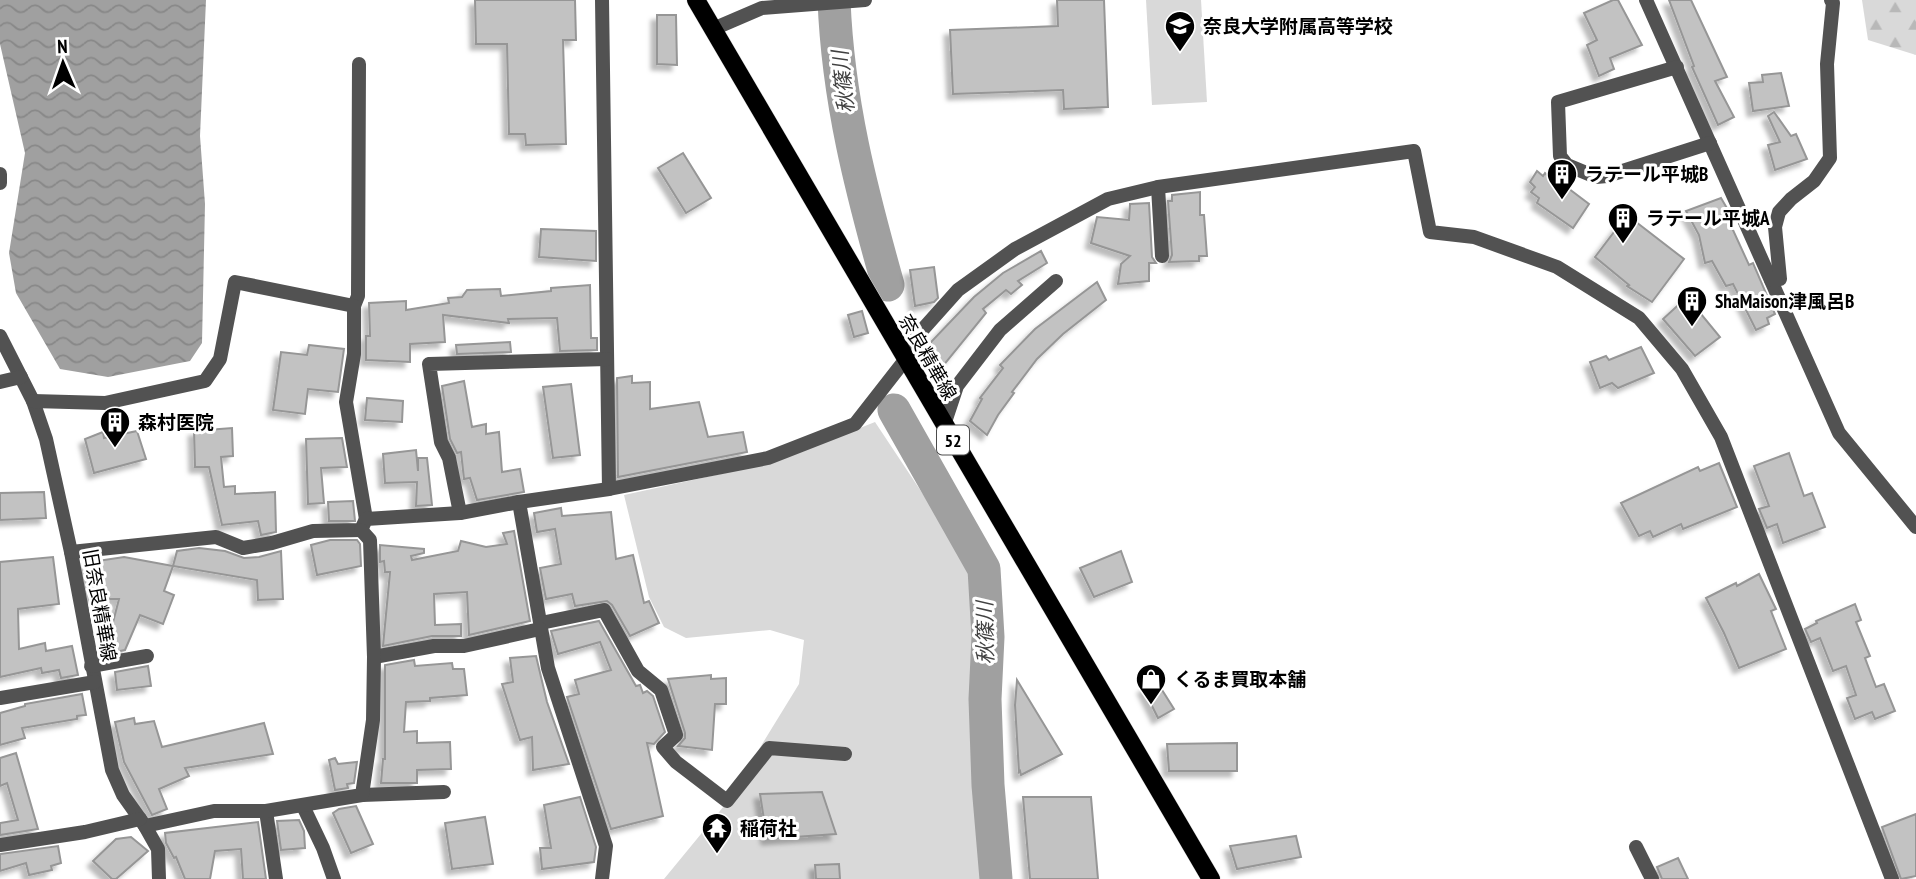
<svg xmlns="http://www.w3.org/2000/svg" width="1916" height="879" font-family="'PT Sans Narrow','Noto Sans JP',sans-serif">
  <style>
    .forest { fill: url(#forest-firs) }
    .garden { fill: #d9d9d9 }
    .water { fill: url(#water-waves) }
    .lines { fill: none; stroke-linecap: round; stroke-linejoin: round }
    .river { stroke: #a0a0a0; stroke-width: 33 }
    .building { fill: #c2c2c2; stroke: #969696; stroke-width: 2; filter: url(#shadow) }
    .primary-casing { stroke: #dbdbdb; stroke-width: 19 }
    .minor { stroke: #525252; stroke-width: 14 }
    .primary { stroke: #000; stroke-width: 18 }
    .labels { text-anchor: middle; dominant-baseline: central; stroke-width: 6; stroke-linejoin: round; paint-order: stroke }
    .shield { fill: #fff; stroke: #4c4c4c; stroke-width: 2 }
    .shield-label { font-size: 18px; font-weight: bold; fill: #000 }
    .poi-label { font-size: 19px; font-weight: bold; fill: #000; stroke: #fff; text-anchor: start }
    .street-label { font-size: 19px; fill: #000; stroke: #fff }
    .water-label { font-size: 21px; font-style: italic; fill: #414141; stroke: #fff }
  </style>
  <defs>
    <pattern id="forest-firs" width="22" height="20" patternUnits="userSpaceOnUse" patternTransform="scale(1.75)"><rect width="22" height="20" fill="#d9d9d9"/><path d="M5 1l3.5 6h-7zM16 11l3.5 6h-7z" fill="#b8b8b8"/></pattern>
    <pattern id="water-waves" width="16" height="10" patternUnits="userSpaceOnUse" patternTransform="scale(1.75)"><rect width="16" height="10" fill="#a0a0a0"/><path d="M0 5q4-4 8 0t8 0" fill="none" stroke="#888"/></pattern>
    <filter id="shadow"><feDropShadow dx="-5.5" dy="5.5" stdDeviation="2" flood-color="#0004"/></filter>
  </defs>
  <rect width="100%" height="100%" fill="#fff"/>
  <polygon class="forest" points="1862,0 1916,0 1916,55 1868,40"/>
  <g class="garden">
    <polygon points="1146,0 1201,0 1207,102 1152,105"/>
    <polygon points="875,422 974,571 978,588 979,732 989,879 664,879 724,806 799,684 804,640 770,630 686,638 664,627 649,597 624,495 775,462"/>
  </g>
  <polygon class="water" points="0,0 206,0 200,136 205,204 202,343 190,361 108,377 60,369 16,293 9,253 25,153 0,44"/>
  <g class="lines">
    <g class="river">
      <path d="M834,0C838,101 861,189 888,285"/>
      <polyline points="894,410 984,569 988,637 985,699 988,785 996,879"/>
    </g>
  </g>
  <g class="building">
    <polygon points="475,0 575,0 576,40 563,40 566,144 526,145 525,134 509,134 507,44 476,44"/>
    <polygon points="1057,0 1104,0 1108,107 1064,109 1063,90 953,94 950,30 1058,26"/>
    <polygon points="1613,0 1618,0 1642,45 1610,58 1614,69 1599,76 1587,45 1597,40 1584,13"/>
    <polygon points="1669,0 1691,0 1727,77 1715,81 1734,117 1718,125 1692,67 1694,66"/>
    <polygon points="657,15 676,15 677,65 657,64"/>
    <polygon points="1781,73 1789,106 1753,111 1749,83 1763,82 1762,75"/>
    <polygon points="1774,112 1791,136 1796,134 1807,159 1775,170 1768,145 1780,142 1768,116"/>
    <polygon points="683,153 711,198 686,213 658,168"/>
    <polygon points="1537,171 1543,176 1545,173 1550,178 1552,176 1589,204 1573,228 1537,203 1539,198 1531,192 1535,187 1530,182"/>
    <polygon points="1200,192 1200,215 1204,215 1207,256 1199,256 1199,261 1169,262 1172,255 1168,201 1172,201 1172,195"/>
    <polygon points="1721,198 1731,215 1727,217 1749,265 1753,263 1775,314 1767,318 1769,324 1756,330 1733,284 1726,286 1712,261 1705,263 1699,235 1686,211"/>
    <polygon points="1149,203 1152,257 1156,263 1149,263 1149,281 1118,284 1121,264 1130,256 1091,243 1097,217 1129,220 1130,204"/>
    <polygon points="1627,215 1684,259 1652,302 1627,286 1629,285 1595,257"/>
    <polygon points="541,229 596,231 596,261 539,257"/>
    <polygon points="1041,251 1047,263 1018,281 1022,285 1011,294 1006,290 983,309 986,313 943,366 926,354 932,346 930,343 974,297 1003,273"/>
    <polygon points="934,267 938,298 934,302 915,306 910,270"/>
    <polygon points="1097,282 1106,300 1063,334 1037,359 1012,392 1014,393 998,415 987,435 970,421 982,399 980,398 1003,368 1000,365 1035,329"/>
    <polygon points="590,285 591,338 597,338 597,350 560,351 557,318 508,319 509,323 443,315 445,342 410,344 410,362 366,360 366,336 370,336 369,303 406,301 406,310 449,303 448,298 462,297 467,290 500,289 501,296 551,291 551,288"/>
    <polygon points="1687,297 1720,337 1695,356 1663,319"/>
    <polygon points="862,311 868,333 854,337 848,315"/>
    <polygon points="510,342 511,352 457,354 456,345"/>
    <polygon points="309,345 344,349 338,392 308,389 305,414 273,410 281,352 307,355"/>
    <polygon points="1641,347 1654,373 1618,388 1612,383 1600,388 1590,362 1606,356 1609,360"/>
    <polygon points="632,376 632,383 650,382 650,409 699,402 708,437 743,432 747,452 618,477 617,378"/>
    <polygon points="464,381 472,427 486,424 486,434 499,432 502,472 520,469 524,492 477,500 470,478 464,479 461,452 457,453 450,439 442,386"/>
    <polygon points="571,384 580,455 553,458 543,387"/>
    <polygon points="367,398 403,401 402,422 365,420"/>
    <polygon points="232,428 233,456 221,457 224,487 235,486 235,494 275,492 276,532 261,535 258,521 222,525 209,467 195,467 194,431"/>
    <polygon points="137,431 146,459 94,473 85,439 103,432 104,438"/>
    <polygon points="342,438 347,467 321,468 324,503 308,504 306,439"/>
    <polygon points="416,450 418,471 418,458 427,458 432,505 416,506 417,482 385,483 383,454"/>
    <polygon points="1789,453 1804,496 1812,493 1825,527 1783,543 1777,524 1767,528 1759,509 1769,506 1754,466"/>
    <polygon points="1719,463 1737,507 1683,529 1681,524 1653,537 1650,531 1639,536 1621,503 1698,467 1700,471"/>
    <polygon points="44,492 46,518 0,520 0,493"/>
    <polygon points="353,501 355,521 329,521 328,502"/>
    <polygon points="561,508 562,516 611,512 616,559 633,555 644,603 649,601 659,623 630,636 612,605 607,601 575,606 572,594 546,599 540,568 561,564 555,529 537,532 534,513"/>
    <polygon points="514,531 530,621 469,635 467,592 434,594 435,625 461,624 461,636 432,636 383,646 390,572 385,572 384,561 380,562 380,545 424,549 424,553 411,556 412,560 458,551 461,541 486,547 507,544 503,533"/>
    <polygon points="330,540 357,540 360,544 361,566 317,575 311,545"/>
    <polygon points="199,548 225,551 244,558 259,557 281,551 283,599 258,600 257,580 173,566 177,551"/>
    <polygon points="1121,551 1132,582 1094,597 1080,568"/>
    <polygon points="53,557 59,604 18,609 19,649 45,643 46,651 72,646 78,675 61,678 59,670 42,673 41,668 0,677 0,562"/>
    <polygon points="124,557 173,566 164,591 174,595 163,624 140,615 125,650 110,653 106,651 115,627 112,626 119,599 92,599 84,563"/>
    <polygon points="1759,574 1776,609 1771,611 1786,649 1739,668 1724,633 1706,598 1736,583 1737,586"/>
    <polygon points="1855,604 1861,620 1856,622 1870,656 1865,658 1876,687 1884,684 1895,711 1875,719 1872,712 1855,719 1847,698 1856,695 1846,666 1833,671 1820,638 1811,642 1805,629 1817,623 1816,621"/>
    <polygon points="599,621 636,686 640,685 643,693 647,691 653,696 665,732 654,744 647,743 663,816 611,829 567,697 579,694 575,680 611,670 600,642 558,654 551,631"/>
    <polygon points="536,656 547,702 569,764 533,770 532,737 520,740 502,684 513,682 510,658"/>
    <polygon points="414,660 415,666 452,663 453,669 464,669 467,695 430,698 430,701 406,702 404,732 417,731 417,743 450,742 451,769 417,770 417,783 381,783 383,759 385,759 385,665"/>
    <polygon points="148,666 151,686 117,690 115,672"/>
    <polygon points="711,675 711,679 726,678 726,704 715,704 712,750 678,746 685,738 685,733 668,679"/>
    <polygon points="1017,680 1062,754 1021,775 1020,771 1019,772 1015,705"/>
    <polygon points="1157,682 1174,709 1158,718 1143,688"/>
    <polygon points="82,694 86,715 77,716 77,719 22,728 25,738 0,745 0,713 25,706 25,704"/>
    <polygon points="134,718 135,724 154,721 162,747 264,723 273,754 185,768 189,776 159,789 167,809 152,815 124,762 115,722"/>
    <polygon points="1237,743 1237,771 1169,771 1167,744"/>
    <polygon points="16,753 38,829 0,835 0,823 18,820 7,783 0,786 0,758"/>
    <polygon points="335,758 338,764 357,762 354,783 347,784 348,788 335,790 329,760"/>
    <polygon points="822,792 836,834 767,839 760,794"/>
    <polygon points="580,797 596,847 594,862 542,869 540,848 551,848 544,805"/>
    <polygon points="1023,797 1091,797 1098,879 1030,879"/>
    <polygon points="356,806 373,844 351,853 333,813 339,809"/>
    <polygon points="1916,814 1916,876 1901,879 1882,827"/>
    <polygon points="485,817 493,864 452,869 445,823"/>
    <polygon points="299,820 304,831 305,848 281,850 277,821"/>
    <polygon points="258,822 266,879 243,879 241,849 215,851 210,879 185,879 176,857 174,858 166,843 165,833"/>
    <polygon points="1296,836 1301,857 1237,869 1230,846"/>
    <polygon points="131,837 148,851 116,879 112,879 93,861 116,839"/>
    <polygon points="58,846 61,863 51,866 52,870 29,875 26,863 0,871 0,854"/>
    <polygon points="1678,858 1688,879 1662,879 1657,867"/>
    <polygon points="839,864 840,879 816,879 815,865"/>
  </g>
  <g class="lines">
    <g class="primary-casing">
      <polyline id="primary" points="696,0 1211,879"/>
    </g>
    <g class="minor">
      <polyline points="602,0 609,489"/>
      <polyline points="1646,0 1839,433 1916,527"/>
      <polyline points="713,29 762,8 865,0"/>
      <polyline points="1677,67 1558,102 1560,156 1567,165 1596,177 1607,176 1710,143"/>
      <polyline points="0,174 0,183"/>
      <polyline points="1158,187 1162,256"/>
      <polyline points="1771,280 1780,279 1775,227 1779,212 1791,199 1814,181 1830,158 1827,64 1833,3 1831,0"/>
      <polyline points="354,306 358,296 359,64"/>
      <polyline points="0,336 33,401 46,439 71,552 112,770 123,795 145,826 158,849 159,879"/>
      <polyline points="0,382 21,377"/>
      <polyline points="33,401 105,403 205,381 220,359 235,282 354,306 354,354 346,402 366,519"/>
      <polyline points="944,425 957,386 1000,330 1056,281"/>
      <polyline points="519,502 548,668 606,846 602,879"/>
      <polyline points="460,513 449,458 441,442 429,364 607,359"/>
      <polyline points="71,552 216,537 243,548 272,543 313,531 361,530 366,519 460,513 519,502 609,489 768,458 855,424 905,360 916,337 958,290 1015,249 1108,199 1158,187 1414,151 1430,232 1474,237 1557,267 1639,318 1682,369 1721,437 1892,879"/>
      <polyline points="541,623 604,610 638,671 661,690 676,735 663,747 676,762 727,801 769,748 845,754"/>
      <polyline points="374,657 434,646 464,646 540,629"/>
      <polyline points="91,666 147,656"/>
      <polyline points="0,698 95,682"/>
      <polyline points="362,795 444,792"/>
      <polyline points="303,806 323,848 334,879"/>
      <polyline points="266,811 276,879"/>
      <polyline points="145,826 214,811 266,811 362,795 373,720 374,657 370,540 361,530"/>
      <polyline points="0,845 85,832 140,819"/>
      <polyline points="1636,847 1652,879"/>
    </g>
    <use href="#primary" class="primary"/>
  </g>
  <defs>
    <g id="school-pin" transform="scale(1.575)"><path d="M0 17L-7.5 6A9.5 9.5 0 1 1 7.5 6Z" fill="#000" stroke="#fff"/><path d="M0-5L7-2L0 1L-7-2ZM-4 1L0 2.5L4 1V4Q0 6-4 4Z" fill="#fff"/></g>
    <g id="building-pin" transform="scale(1.575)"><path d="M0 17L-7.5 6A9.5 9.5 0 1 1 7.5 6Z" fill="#000" stroke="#fff"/><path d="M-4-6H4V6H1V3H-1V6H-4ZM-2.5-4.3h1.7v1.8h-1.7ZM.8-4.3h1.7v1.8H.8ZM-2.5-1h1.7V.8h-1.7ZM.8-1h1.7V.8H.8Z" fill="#fff"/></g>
    <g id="shop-pin" transform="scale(1.575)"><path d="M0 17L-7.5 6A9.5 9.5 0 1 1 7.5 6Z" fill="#000" stroke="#fff"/><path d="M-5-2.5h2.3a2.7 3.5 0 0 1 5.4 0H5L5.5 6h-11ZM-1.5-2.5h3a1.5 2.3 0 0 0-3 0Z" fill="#fff"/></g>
    <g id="temple-pin" transform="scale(1.575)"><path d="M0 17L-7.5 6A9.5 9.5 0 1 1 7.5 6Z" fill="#000" stroke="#fff"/><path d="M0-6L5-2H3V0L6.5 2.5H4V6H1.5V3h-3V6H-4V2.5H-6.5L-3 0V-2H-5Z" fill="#fff"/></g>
  </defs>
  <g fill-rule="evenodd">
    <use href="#school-pin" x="1180" y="26"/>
    <use href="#building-pin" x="1562" y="174"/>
    <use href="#building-pin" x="1623" y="218"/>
    <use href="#building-pin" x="1692" y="301"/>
    <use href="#building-pin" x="115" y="422"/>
    <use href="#shop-pin" x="1151" y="679"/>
    <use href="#temple-pin" x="717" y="828"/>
  </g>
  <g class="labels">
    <rect class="shield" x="937" y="425.5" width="32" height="29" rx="5"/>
    <g class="shield-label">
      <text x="953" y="440">52</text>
    </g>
    <g class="poi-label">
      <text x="1203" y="26">奈良大学附属高等学校</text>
      <text x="1585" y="174">ラテール平城B</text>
      <text x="1646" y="218">ラテール平城A</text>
      <text x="1715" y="301">ShaMaison津風呂B</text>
      <text x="138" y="422">森村医院</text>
      <text x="1174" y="679">くるま買取本舗</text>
      <text x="740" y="828">稲荷社</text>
    </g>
    <g class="street-label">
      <text transform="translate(928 357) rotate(60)">奈良精華線</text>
      <text transform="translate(100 605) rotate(80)">旧奈良精華線</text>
    </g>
    <g class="water-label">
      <text transform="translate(843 82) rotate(-96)">秋篠川</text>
      <text transform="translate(985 633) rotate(-91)">秋篠川</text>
    </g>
  </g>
  <g transform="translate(63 63) rotate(358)" stroke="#ffffff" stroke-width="5" paint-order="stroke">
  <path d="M0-5L12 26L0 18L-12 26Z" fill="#000000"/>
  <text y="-10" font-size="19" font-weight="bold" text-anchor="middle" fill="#000000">N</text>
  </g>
</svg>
